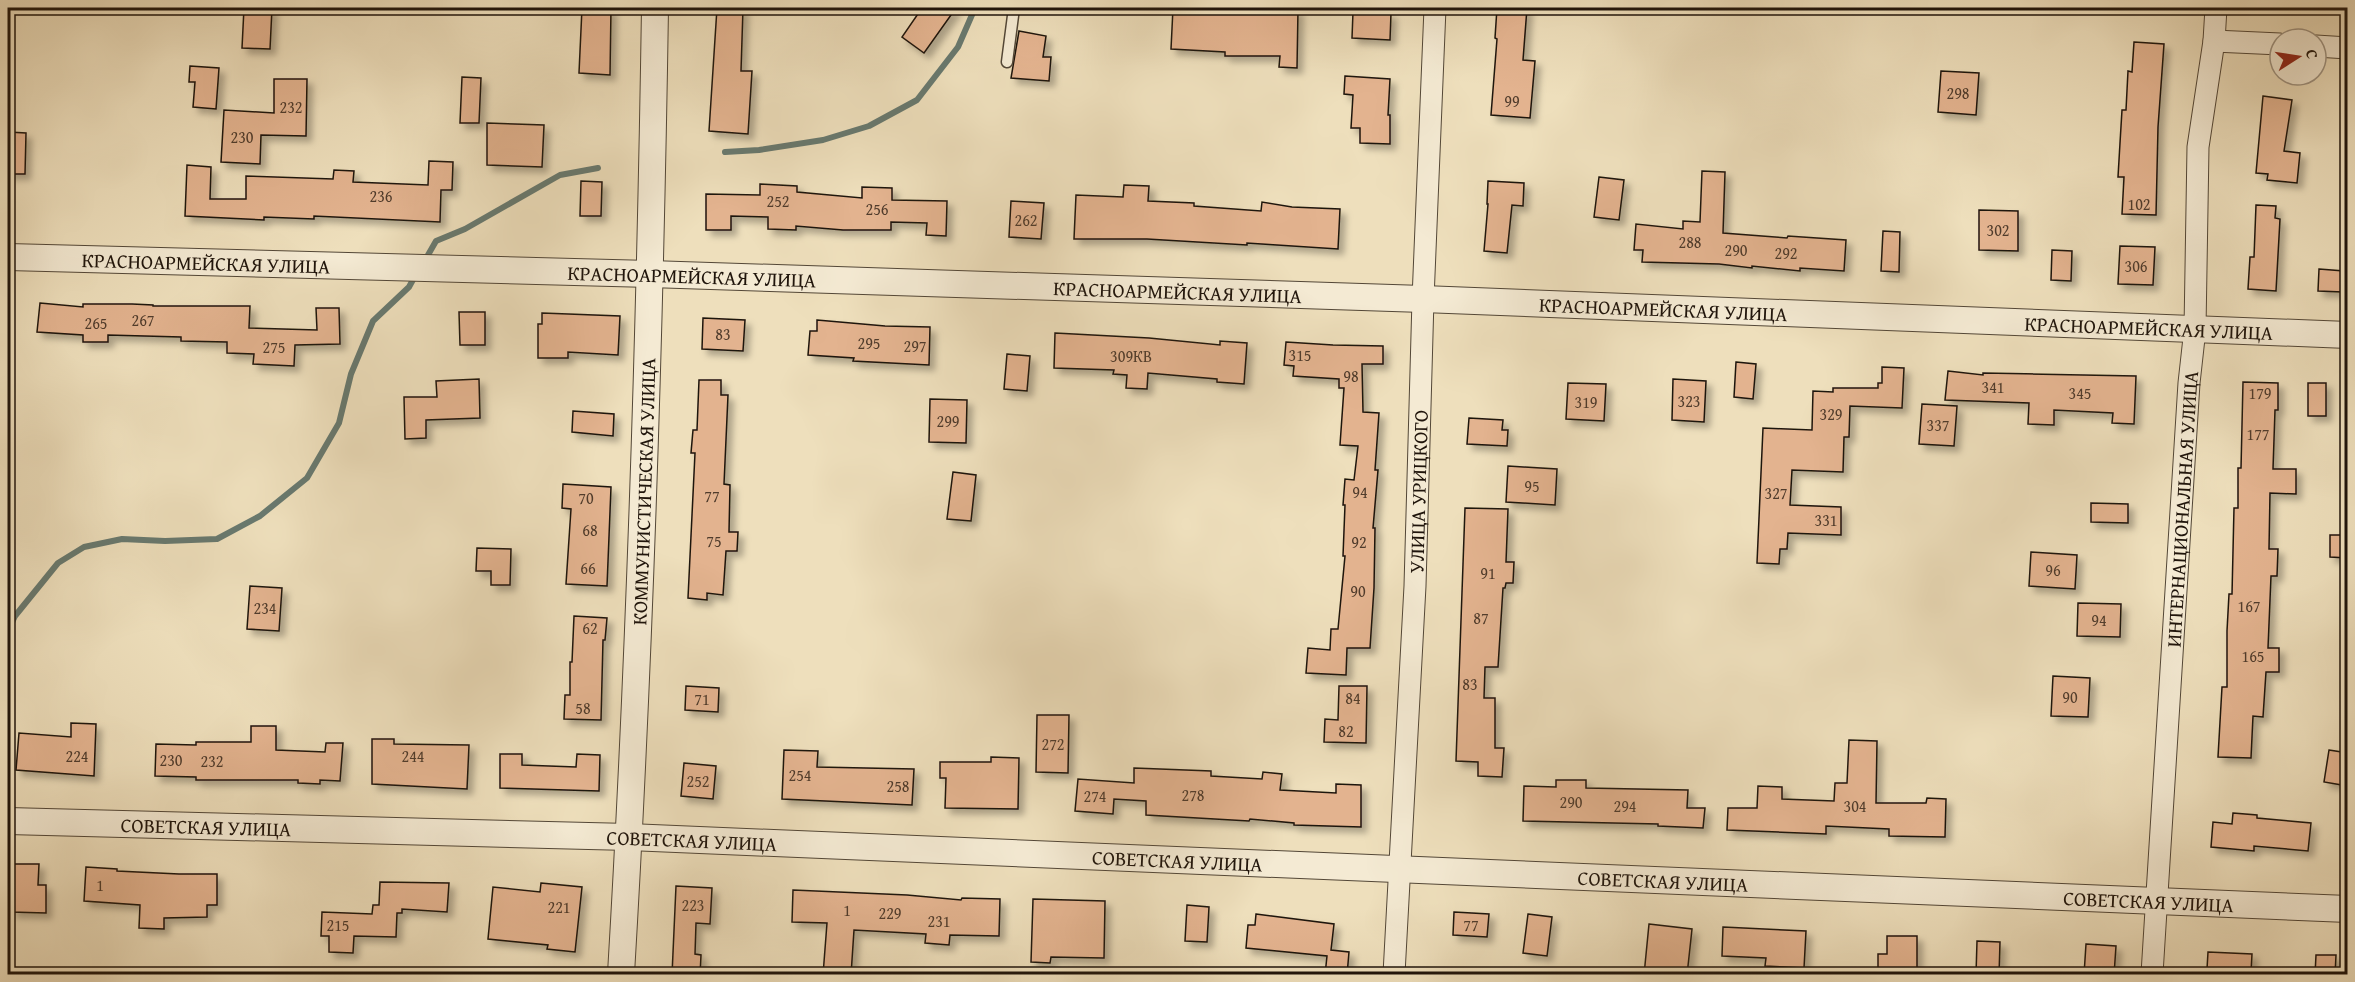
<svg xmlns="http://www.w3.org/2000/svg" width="2355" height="982" font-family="'Gentium Book Plus',serif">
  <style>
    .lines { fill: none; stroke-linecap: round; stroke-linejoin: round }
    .stream { stroke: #68796f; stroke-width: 6 }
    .building { fill: #e3b38f; stroke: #1f140b; stroke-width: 1.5; filter: url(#shadow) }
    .service-casing { stroke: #534737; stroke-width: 13 }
    .minor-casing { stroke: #534737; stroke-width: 23 }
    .tertiary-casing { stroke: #534737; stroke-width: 28 }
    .service { stroke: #f4ead3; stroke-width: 10 }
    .minor { stroke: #f4ead3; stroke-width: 21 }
    .tertiary { stroke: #f4ead3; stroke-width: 26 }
    .labels { text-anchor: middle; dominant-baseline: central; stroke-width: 6; stroke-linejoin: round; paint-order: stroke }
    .number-label { font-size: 16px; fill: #503c2c }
    .street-label { font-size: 20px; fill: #1f140b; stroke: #f4ead3 }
  </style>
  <defs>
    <filter id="shadow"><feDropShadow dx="5.5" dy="5.5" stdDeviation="3" flood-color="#0004"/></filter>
  </defs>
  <rect width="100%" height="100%" fill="#eedfbc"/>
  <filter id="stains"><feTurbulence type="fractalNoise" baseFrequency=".00333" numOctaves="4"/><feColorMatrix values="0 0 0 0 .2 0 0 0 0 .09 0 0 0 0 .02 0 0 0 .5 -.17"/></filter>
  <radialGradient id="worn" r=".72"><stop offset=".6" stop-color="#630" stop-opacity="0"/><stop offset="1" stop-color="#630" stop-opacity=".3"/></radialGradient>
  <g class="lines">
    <g class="stream">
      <polyline points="725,152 759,150 823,140 869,126 917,100 958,47 975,8"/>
      <polyline points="424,262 436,241 465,229 560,175 598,168"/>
      <polyline points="8,631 15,616 58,563 84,547 122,539 165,541 217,539 260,516 307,478 339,423 351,374 373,321 409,287 415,276"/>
    </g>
  </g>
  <g class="building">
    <polygon points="244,8 272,8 270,49 242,48"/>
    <polygon points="582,8 611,8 610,75 579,73"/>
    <polygon points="717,8 743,8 741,71 752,71 748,134 709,131"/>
    <polygon points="922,8 956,8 924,53 902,37"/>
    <polygon points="1173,8 1204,11 1281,12 1281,9 1298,9 1297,68 1279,67 1280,56 1225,56 1225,52 1171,49"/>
    <polygon points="1497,8 1527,8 1523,60 1535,61 1530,118 1491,115 1497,39 1495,38"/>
    <polygon points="1353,12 1391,13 1390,40 1352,38"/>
    <polygon points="1019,31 1046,36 1043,57 1051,57 1049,81 1011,78"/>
    <polygon points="2134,42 2164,44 2158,127 2156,215 2122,214 2124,177 2118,177 2120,143 2122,110 2126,110 2128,71 2132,72"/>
    <polygon points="190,66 219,68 216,109 193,107 195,82 189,82"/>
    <polygon points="1941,71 1979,73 1976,115 1938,112"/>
    <polygon points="1345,76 1390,79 1388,115 1390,115 1390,144 1360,143 1360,128 1351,128 1353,95 1344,94"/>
    <polygon points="462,77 481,78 479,123 460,123"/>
    <polygon points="274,79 307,79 306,136 261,135 260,164 221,162 224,110 274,113"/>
    <polygon points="2263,96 2292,100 2284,151 2300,153 2297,183 2267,180 2268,174 2256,173"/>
    <polygon points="487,123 544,125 542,167 487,165"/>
    <polygon points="8,132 26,133 25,174 8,174"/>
    <polygon points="429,161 453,162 452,190 441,190 440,222 314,216 314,219 264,217 264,220 185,216 187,165 211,167 210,199 246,199 246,176 333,179 334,170 354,171 353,182 428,185"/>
    <polygon points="1702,171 1725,172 1723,233 1787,238 1788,236 1846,240 1844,271 1800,268 1800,271 1752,266 1752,268 1719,264 1642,262 1643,250 1634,250 1636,224 1683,229 1683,221 1700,222"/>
    <polygon points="1599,177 1624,180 1619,220 1594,217"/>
    <polygon points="581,181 602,182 601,216 580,216"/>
    <polygon points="1488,181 1524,183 1523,206 1512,205 1507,253 1484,251 1488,204 1487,204"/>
    <polygon points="760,184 797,186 797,192 862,198 862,187 892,188 892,200 947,201 946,236 926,235 927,223 891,222 891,230 843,230 796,226 796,230 768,229 768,217 731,216 731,230 706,230 706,194 760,195"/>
    <polygon points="1124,185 1149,186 1148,201 1194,203 1194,206 1261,211 1262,202 1292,207 1340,209 1338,249 1247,243 1247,245 1147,239 1074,239 1076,195 1123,197"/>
    <polygon points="1011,201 1044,203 1041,239 1009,237"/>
    <polygon points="2256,205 2276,206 2275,218 2280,219 2276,291 2248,289 2250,257 2254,257"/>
    <polygon points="1979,210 2018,211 2018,251 1979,250"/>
    <polygon points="1883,231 1900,232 1899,272 1881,271"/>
    <polygon points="2120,246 2155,247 2153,285 2118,284"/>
    <polygon points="2052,250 2072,251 2071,281 2051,280"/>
    <polygon points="2319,269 2344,271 2343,292 2318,291"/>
    <polygon points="40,303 83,307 83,304 132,304 153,305 153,306 250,306 249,328 317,330 316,308 339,308 340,344 295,345 294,366 253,364 254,354 227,353 227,342 181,341 181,337 108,335 108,342 83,342 83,335 37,332"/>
    <polygon points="459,312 485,312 485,345 460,345"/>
    <polygon points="542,313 620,316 618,355 568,352 568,358 538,358 538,324 542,324"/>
    <polygon points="703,318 745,320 743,351 702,349"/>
    <polygon points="817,320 885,326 930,327 929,365 853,361 854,358 808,355 810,331 817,331"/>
    <polygon points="1055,333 1149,338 1220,345 1220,341 1247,343 1244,384 1217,382 1217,379 1148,373 1147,389 1126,388 1127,375 1113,374 1114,370 1054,368"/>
    <polygon points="1286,342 1333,345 1383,346 1383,364 1362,364 1363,412 1379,413 1375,470 1378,470 1373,528 1375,528 1374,588 1370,648 1347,648 1346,675 1306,673 1308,648 1330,650 1331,629 1338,629 1345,556 1343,556 1345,505 1343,505 1345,479 1354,480 1358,446 1340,445 1344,388 1339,388 1339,379 1293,376 1294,366 1284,365"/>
    <polygon points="1007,354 1030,356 1027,391 1004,389"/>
    <polygon points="1736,362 1756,364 1753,399 1734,397"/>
    <polygon points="1882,367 1904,368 1902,408 1850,406 1849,437 1844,437 1843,472 1792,470 1790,505 1841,507 1841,535 1788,533 1787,549 1780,549 1779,564 1757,563 1763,428 1812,430 1813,391 1833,392 1833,388 1878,388 1878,383 1882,383"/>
    <polygon points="1948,371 1983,375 1983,373 2136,376 2134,424 2112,423 2113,413 2054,410 2054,425 2028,424 2029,403 1945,400"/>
    <polygon points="479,379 480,418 426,420 426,438 405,439 404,397 437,397 436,381"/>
    <polygon points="1673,379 1706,381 1704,422 1672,420"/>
    <polygon points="699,380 721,380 721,395 728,395 724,484 730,485 729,532 738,532 737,551 726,551 723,595 707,593 707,600 688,598 695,453 691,453 693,430 697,430"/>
    <polygon points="2243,382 2278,383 2278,410 2275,410 2273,469 2296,469 2296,494 2270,493 2269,549 2278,549 2277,576 2271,576 2268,648 2279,648 2279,672 2266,672 2263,717 2253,716 2251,758 2218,757 2222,687 2227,687 2227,631 2229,594 2232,594 2234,508 2238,508 2238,468 2241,468"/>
    <polygon points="1568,383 1606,384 1604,421 1566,419"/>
    <rect x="2308" y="383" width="18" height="33"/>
    <polygon points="930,399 967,400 966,443 929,442"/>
    <polygon points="1922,404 1957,406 1954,446 1919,444"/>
    <polygon points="573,411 614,414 613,436 572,432"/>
    <polygon points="1469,418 1503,420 1502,430 1508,430 1507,446 1467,444"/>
    <polygon points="1508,466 1557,469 1555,505 1506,502"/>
    <polygon points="953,472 976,475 971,521 947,519"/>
    <polygon points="563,484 611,487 607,586 566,584 571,509 562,508"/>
    <polygon points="2091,503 2128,504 2128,523 2091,522"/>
    <polygon points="1465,508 1508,509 1506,562 1514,562 1513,583 1506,583 1505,588 1503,588 1498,667 1485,667 1484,698 1495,698 1495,748 1504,748 1502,777 1478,776 1478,762 1456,761"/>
    <polygon points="2330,535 2348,535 2348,558 2330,557"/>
    <polygon points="477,548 511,549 510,585 491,585 491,571 476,571"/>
    <polygon points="2031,552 2077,555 2075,589 2029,586"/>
    <polygon points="250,586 282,588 279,631 247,629"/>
    <polygon points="2078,603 2121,604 2120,637 2077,636"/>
    <polygon points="574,616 607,618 605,640 603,640 601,720 564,719 565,695 570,695 570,662 572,662"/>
    <polygon points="2053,676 2090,678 2088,717 2051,716"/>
    <polygon points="686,686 719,688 718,712 685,710"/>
    <polygon points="1339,686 1367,686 1366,743 1324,742 1325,719 1338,720"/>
    <polygon points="1037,715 1069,715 1068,773 1036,772"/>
    <polygon points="71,723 96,724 94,776 16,770 19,733 71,737"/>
    <polygon points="251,726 276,726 276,750 325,752 326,743 343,743 340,781 320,780 320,784 298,783 298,780 196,780 196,777 155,776 156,744 196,745 196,742 251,742"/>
    <polygon points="372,739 394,739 394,744 469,745 467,789 372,784"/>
    <polygon points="1849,740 1877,741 1876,803 1926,803 1927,798 1946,799 1945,837 1889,836 1889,829 1826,826 1826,834 1727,830 1728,808 1757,808 1758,786 1782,787 1782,799 1834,801 1835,783 1847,783"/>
    <polygon points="784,750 818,751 817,767 914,769 912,805 782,799"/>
    <polygon points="2329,750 2348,753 2348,786 2324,782"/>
    <polygon points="500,754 522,754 522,765 576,767 577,754 600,755 599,791 500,788"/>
    <polygon points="991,757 1019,758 1018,809 945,808 946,778 940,778 940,762 991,762"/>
    <polygon points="684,763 716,766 713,799 681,796"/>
    <polygon points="1134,768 1211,771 1211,776 1262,779 1263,772 1282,774 1280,790 1336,793 1336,784 1361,785 1361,827 1294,825 1294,823 1250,819 1249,821 1146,815 1146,801 1114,799 1113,814 1075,811 1078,779 1134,783"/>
    <polygon points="1556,780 1586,780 1586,788 1688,790 1687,808 1705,808 1703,828 1658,826 1658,824 1523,821 1524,786 1556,787"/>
    <polygon points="2233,813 2257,815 2257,818 2311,823 2308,851 2254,846 2254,851 2211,847 2213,822 2232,824"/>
    <polygon points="12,864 39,864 38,885 46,885 46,913 11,912"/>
    <polygon points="86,867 117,869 117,871 179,874 217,874 217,905 207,905 207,917 164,918 164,929 139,928 140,905 84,901"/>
    <polygon points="380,882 449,883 447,912 402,909 402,913 397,913 396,937 354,936 353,953 329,952 329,936 321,936 322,912 372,914 373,905 379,905"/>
    <polygon points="541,883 582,887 575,952 547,949 548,945 488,939 493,887 540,892"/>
    <polygon points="676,886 712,888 710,924 696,923 695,954 701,955 700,975 672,975"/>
    <polygon points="793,890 907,895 961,900 962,898 1000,899 999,936 950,935 949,945 925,943 926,934 854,930 851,975 823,975 827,923 792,922"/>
    <polygon points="1033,899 1105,901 1104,958 1051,957 1050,963 1031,962"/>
    <polygon points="1187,905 1209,907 1207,942 1185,941"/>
    <polygon points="1454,912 1489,914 1487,937 1453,935"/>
    <polygon points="1256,914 1334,924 1331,950 1349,952 1347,975 1325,975 1327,956 1246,948 1248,925 1255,925"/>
    <polygon points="1528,914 1552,917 1547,956 1523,953"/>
    <polygon points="1649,924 1692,929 1687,975 1644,975"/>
    <polygon points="1723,927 1806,931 1804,968 1765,966 1766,958 1722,956"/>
    <polygon points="1887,936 1917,936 1917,971 1878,971 1878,954 1887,954"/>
    <polygon points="1977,941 2000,942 1999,975 1976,975"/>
    <polygon points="2086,944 2116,946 2114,975 2084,975"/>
    <polygon points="2208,952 2252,954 2251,972 2207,969"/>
    <polygon points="2316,955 2336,955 2335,975 2315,975"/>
  </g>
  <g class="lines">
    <g class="service-casing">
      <polyline id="service" points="1007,62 1014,8"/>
    </g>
    <g class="minor-casing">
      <g id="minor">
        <polyline points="2214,41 2280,44"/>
        <polyline points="2316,46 2348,48"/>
        <path id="s1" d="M1394,974L1415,586L1423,299L1435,8"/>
        <path id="s2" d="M2152,974L2189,383L2195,329L2198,147L2214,41L2216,8"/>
      </g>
    </g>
    <g class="tertiary-casing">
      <g id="tertiary">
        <path id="s3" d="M8,257L650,274L1423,299L2348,335"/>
        <path id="s4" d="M8,821L629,837L2348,909"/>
        <path id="s5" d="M621,974C640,653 650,330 655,8"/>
      </g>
    </g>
    <use href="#service" class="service"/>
    <use href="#minor" class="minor"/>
    <use href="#tertiary" class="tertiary"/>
  </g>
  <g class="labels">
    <g class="number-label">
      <text x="1958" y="93">298</text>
      <text x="1512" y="101">99</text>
      <text x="291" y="107">232</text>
      <text x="242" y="137">230</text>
      <text x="381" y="196">236</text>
      <text x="778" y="201">252</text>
      <text x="2139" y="204">102</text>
      <text x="877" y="209">256</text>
      <text x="1026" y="220">262</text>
      <text x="1998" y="230">302</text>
      <text x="1690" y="242">288</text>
      <text x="1736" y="250">290</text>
      <text x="1786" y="253">292</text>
      <text x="2136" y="266">306</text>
      <text x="143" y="320">267</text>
      <text x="96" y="323">265</text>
      <text x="723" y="334">83</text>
      <text x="869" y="343">295</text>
      <text x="915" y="346">297</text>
      <text x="274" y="347">275</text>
      <text x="1300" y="355">315</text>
      <text x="1131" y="356">309КВ</text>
      <text x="1351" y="376">98</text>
      <text x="1993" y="387">341</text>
      <text x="2080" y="393">345</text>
      <text x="2260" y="393">179</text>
      <text x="1689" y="401">323</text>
      <text x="1586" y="402">319</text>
      <text x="1831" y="414">329</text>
      <text x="948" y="421">299</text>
      <text x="1938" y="425">337</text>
      <text x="2258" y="434">177</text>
      <text x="1532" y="486">95</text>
      <text x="1360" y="492">94</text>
      <text x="1776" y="493">327</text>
      <text x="712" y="496">77</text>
      <text x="586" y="498">70</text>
      <text x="1826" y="520">331</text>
      <text x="590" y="530">68</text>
      <text x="714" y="541">75</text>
      <text x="1359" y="542">92</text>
      <text x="588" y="568">66</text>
      <text x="2053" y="570">96</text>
      <text x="1488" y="573">91</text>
      <text x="1358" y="591">90</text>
      <text x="2249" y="606">167</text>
      <text x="265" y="608">234</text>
      <text x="1481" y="618">87</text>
      <text x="2099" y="620">94</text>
      <text x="590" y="628">62</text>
      <text x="2253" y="656">165</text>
      <text x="1470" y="684">83</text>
      <text x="2070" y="697">90</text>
      <text x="1353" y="698">84</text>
      <text x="702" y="699">71</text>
      <text x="583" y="708">58</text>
      <text x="1346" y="731">82</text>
      <text x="1053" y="744">272</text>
      <text x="77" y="756">224</text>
      <text x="413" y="756">244</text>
      <text x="171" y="760">230</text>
      <text x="212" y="761">232</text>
      <text x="800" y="775">254</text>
      <text x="698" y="781">252</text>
      <text x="898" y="786">258</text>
      <text x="1193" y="795">278</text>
      <text x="1095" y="796">274</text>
      <text x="1571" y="802">290</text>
      <text x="1625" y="806">294</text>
      <text x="1855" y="806">304</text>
      <text x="100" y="885">1</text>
      <text x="693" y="905">223</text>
      <text x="559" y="907">221</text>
      <text x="847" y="910">1</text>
      <text x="890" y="913">229</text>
      <text x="939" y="921">231</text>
      <text x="338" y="925">215</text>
      <text x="1471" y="925">77</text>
    </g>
    <g class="street-label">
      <text stroke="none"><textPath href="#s3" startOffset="198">КРАСНОАРМЕЙСКАЯ УЛИЦА</textPath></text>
      <text stroke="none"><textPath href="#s3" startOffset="684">КРАСНОАРМЕЙСКАЯ УЛИЦА</textPath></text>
      <text stroke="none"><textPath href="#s3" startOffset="1170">КРАСНОАРМЕЙСКАЯ УЛИЦА</textPath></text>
      <text stroke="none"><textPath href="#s3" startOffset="1656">КРАСНОАРМЕЙСКАЯ УЛИЦА</textPath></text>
      <text stroke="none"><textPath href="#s3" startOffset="2142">КРАСНОАРМЕЙСКАЯ УЛИЦА</textPath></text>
      <text stroke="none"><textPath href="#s5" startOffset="483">КОММУНИСТИЧЕСКАЯ УЛИЦА</textPath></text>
      <text stroke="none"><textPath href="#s1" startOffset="483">УЛИЦА УРИЦКОГО</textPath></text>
      <text stroke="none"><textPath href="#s2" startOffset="466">ИНТЕРНАЦИОНАЛЬНАЯ УЛИЦА</textPath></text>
      <text stroke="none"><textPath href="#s4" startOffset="198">СОВЕТСКАЯ УЛИЦА</textPath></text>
      <text stroke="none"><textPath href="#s4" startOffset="684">СОВЕТСКАЯ УЛИЦА</textPath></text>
      <text stroke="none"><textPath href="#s4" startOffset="1170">СОВЕТСКАЯ УЛИЦА</textPath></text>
      <text stroke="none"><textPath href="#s4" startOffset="1656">СОВЕТСКАЯ УЛИЦА</textPath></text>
      <text stroke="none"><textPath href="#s4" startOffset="2142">СОВЕТСКАЯ УЛИЦА</textPath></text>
    </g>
  </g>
  <rect width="2355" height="982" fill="none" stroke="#eedfbc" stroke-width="30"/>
  <rect x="9" y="9" width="2337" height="964" fill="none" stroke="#1f140b" stroke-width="3"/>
  <rect x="15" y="15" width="2325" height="952" fill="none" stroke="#1f140b" stroke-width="1.5"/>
  <g transform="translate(2298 57) rotate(78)"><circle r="28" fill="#f4ead3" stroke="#9f9483" stroke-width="1.5"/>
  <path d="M0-4.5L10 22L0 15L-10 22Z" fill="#8f2418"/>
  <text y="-9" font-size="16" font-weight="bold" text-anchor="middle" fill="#1f140b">С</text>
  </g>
  <rect width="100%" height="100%" filter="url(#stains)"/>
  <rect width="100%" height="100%" fill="url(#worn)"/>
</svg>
